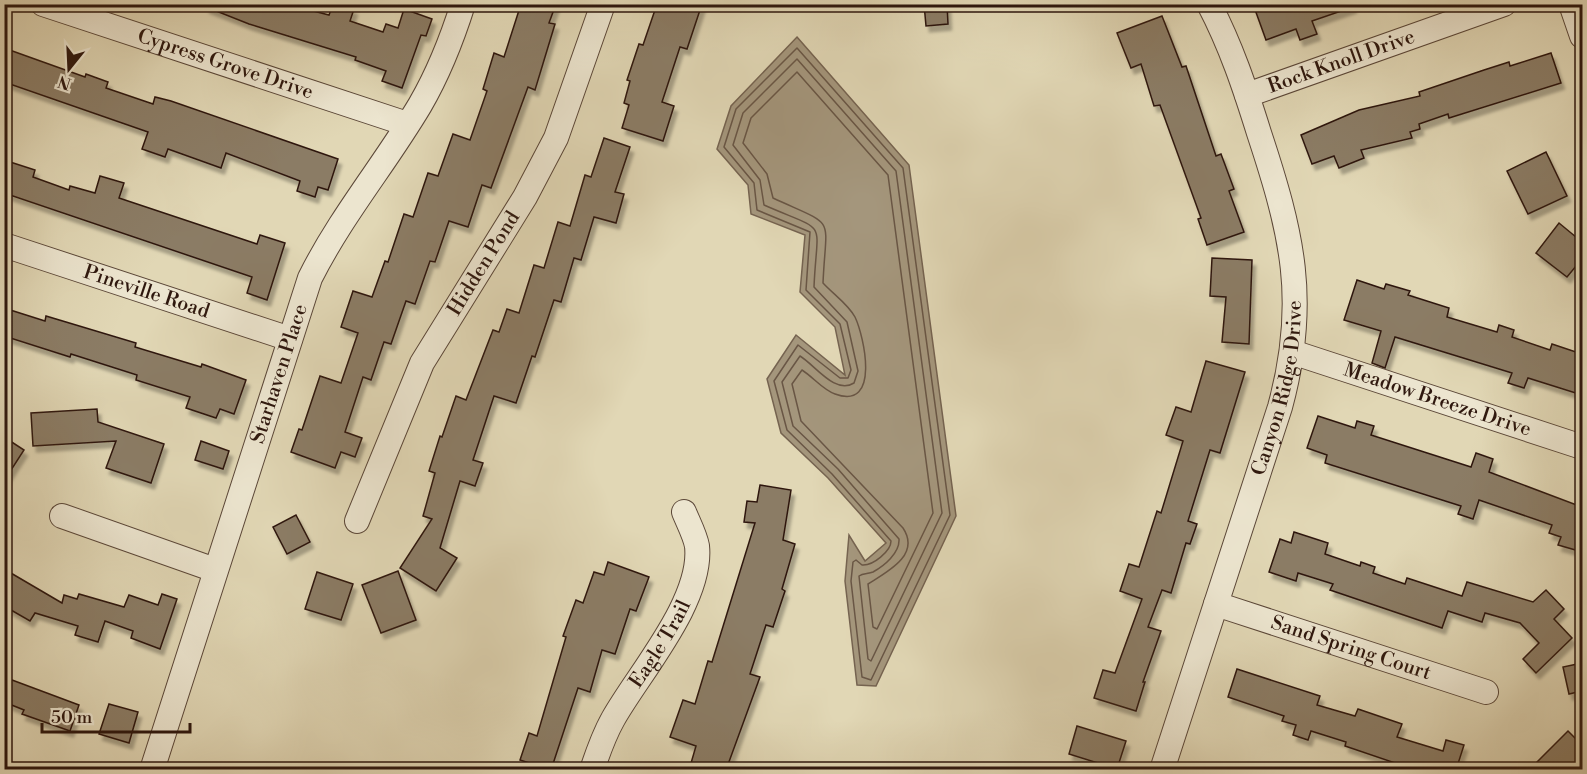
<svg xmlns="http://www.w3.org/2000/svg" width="1587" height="774" font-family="'Libre Bodoni',serif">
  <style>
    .water { fill: #a4967c; stroke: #756350; stroke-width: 1.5 }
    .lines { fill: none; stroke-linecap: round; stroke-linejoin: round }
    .shore { stroke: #695645; stroke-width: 1.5 }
    .building { fill: #8b7b65; stroke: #2e170e; stroke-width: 1.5; filter: url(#shadow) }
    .minor-casing { stroke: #5b4738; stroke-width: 26 }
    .minor { stroke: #ece5cf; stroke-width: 24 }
    .labels { text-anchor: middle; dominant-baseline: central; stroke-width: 4.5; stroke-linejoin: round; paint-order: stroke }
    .street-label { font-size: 20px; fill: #2e170e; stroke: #ece5cf }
  </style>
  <defs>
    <filter id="shadow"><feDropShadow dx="3.5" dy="6" stdDeviation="1.5" flood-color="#0004"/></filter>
  </defs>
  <rect width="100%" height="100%" fill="#e1d7b5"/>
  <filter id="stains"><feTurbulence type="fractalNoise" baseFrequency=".00333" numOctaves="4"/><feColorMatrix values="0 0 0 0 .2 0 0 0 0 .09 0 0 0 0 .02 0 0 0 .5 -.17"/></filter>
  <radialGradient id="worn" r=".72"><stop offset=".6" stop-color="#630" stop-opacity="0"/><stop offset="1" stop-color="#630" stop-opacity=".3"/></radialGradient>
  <polygon class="water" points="797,37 909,165 956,516 876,686 857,685 845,581 849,535 865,561 886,543 828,478 781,433 767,379 796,335 845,375 835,327 800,292 805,235 751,214 748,185 717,149 731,106"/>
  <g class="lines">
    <g class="shore">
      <path d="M797,48L903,168L950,515L871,680L862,677L851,581L853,562L856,560L862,565C873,566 891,551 891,541L832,474L787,430L774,381L798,345L840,378H848L851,370L840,324L806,290L810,232L757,210L754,183L724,147L736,109Z"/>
      <path d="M797,59L896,171L942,513L871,661L868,659L859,576C863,573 868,574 873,572C884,566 900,553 899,539L838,469L793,426L782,382L800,356C815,365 835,395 854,383L858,371L847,322L814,287C817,216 830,234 764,205L760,180L733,145L743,113Z"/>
      <path d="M797,72L888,175L933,513L877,629L873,627L868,584C887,572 921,555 903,528L801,421L792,384L802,370C813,377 823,390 835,394C881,411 864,336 855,317C848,304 833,294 823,283C826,213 838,228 773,198L767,174L743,143L751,118Z"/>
    </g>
  </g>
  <g class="building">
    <polygon points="206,4 287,4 329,15 333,4 341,4 354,9 350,21 383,32 386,24 398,28 404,9 432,19 426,36 421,35 402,88 382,81 386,71 355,60 356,57 249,24 206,7"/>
    <polygon points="521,4 556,4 549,23 555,24 535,90 528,87 491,188 482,185 468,227 449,221 435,262 430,261 415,304 406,301 391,344 384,342 371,380 363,377 345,432 362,438 355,457 341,452 335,468 291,452 299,429 302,430 320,376 341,383 358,333 341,327 353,291 372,297 385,261 388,262 404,214 413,217 428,173 438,176 453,134 470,140 487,91 483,89 494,53 504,57"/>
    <polygon points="657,4 702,4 687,49 680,47 662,102 674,106 663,141 622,128 629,105 624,103 630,81 627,80 639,44 643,45"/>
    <polygon points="924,4 947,4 948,24 926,26"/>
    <polygon points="1253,4 1353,4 1353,7 1312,21 1317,34 1300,40 1296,29 1266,40"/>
    <polygon points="1162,16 1182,67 1186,66 1216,156 1221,154 1234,189 1229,191 1244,232 1207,245 1198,219 1201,218 1160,105 1154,106 1141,64 1131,68 1117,33"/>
    <polygon points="4,48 85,77 86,74 108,82 106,88 153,104 155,97 171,101 338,159 328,190 318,187 315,197 297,191 300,181 226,153 221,168 168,149 165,157 142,149 148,132 4,82"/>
    <polygon points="1551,53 1561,83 1449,118 1448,114 1419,124 1420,129 1410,132 1412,138 1361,150 1364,158 1339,168 1334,156 1312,164 1301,135 1359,110 1420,96 1419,92 1484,70 1509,62 1510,66"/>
    <polygon points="604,138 630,147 615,192 624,194 616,223 594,217 581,260 574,258 561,302 554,300 535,357 532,356 516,403 494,396 473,460 483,463 475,486 460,481 440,548 457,558 436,591 400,568 432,519 423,516 435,473 429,471 440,436 442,437 456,396 466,400 493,330 499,332 507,309 519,313 534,265 544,268 558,222 570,226 585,175 591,177"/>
    <polygon points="1546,152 1567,196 1528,214 1507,171"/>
    <polygon points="4,160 35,170 33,177 69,190 70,186 95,193 100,176 124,183 119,198 257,244 260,235 285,243 267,300 247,293 252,277 4,193"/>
    <polygon points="1559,223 1582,242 1582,272 1576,266 1567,277 1536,253"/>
    <polygon points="1212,258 1252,260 1249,344 1222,342 1226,297 1210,296"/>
    <polygon points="1357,280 1384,289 1386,284 1410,291 1408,295 1449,308 1447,317 1497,332 1499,325 1514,330 1512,337 1550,350 1552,344 1582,354 1582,395 1528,378 1524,388 1508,383 1512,373 1395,337 1385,368 1372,363 1381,331 1344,320"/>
    <polygon points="4,308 45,321 46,316 136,343 135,347 201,367 202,364 246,380 234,414 220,409 216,418 186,408 190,397 136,380 137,375 71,354 70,357 4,336"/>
    <polygon points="1206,361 1245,372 1220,453 1210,450 1188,521 1197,524 1190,544 1186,543 1171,593 1162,590 1148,627 1161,631 1143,682 1145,682 1136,711 1094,698 1103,670 1115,673 1142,599 1120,591 1129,564 1139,567 1157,511 1161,513 1183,441 1166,435 1176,407 1191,412"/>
    <polygon points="97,409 98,422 164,444 151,483 106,468 116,441 33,446 31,413"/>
    <polygon points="1318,416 1355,428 1357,421 1374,426 1371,435 1471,467 1476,453 1493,459 1489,472 1582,507 1582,540 1579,551 1558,545 1561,537 1549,533 1552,525 1479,500 1473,519 1458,514 1461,506 1325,463 1327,455 1307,448"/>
    <polygon points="4,437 24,450 4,481"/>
    <polygon points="201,441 229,451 223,469 195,460"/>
    <polygon points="760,485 791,490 783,540 795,544 782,589 785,591 773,627 766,625 750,674 760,677 726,770 689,770 696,746 670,737 683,700 695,704 708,661 712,662 755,523 744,522 747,501 757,502"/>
    <polygon points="296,515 310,542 287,554 273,527"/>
    <polygon points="1294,532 1328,543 1325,554 1360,566 1361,562 1375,567 1373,573 1405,584 1407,578 1462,596 1467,582 1533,602 1546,590 1564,609 1554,619 1572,638 1536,673 1523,659 1539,643 1520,623 1485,613 1482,622 1448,611 1442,628 1330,590 1333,584 1298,573 1296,581 1269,572 1280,539 1291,543"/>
    <polygon points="608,562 649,577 636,611 630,609 615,654 602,650 590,692 578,688 551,770 520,760 529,733 537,736 566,637 563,636 576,600 583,603 594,572 604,575"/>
    <polygon points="4,569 62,603 64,595 77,599 79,594 124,607 129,595 158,605 162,594 177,599 160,649 131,638 133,631 105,621 98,642 75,635 78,626 35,613 30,621 4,606"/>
    <polygon points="398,571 416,620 381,633 362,585"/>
    <polygon points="317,572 353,584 341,620 305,609"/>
    <polygon points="1582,663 1582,691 1569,694 1563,667"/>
    <polygon points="1237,669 1320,696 1317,705 1355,716 1358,709 1402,724 1397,737 1443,751 1446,740 1464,745 1456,770 1397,770 1398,764 1345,746 1346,742 1311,731 1308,740 1293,735 1296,725 1282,721 1284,716 1228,697"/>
    <polygon points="4,677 79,705 70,731 22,714 24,710 4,702"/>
    <polygon points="109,704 138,712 129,743 99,734"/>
    <polygon points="1077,726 1126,741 1117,769 1069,754"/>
    <polygon points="1568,731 1582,745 1582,759 1572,770 1529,770"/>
  </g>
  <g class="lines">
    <g class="minor-casing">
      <g id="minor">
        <path id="s1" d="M43,4L407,124"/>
        <polyline points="1571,4 1582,36"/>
        <path id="s2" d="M1247,95L1504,4"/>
        <path id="s3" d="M4,245L290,339"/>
        <path id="s4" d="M1292,352L1582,447"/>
        <polyline points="62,516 215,570"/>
        <path id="s5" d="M357,521L422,363L525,197L556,138L603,4"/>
        <path id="s6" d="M1216,604L1486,692"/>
        <path id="s7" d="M152,770L310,278C341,216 385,164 420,105C438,74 452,39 463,4"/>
        <path id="s8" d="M592,770C598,752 604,735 613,719C638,674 703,601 697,546C695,535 688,522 684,512"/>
        <path id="s9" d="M1162,770L1280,407C1309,301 1292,233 1259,133C1245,88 1231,46 1209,4"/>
      </g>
    </g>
    <use href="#minor" class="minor"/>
  </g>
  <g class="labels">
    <g class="street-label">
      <text stroke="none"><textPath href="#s2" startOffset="100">Rock Knoll Drive</textPath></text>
      <text stroke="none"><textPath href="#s1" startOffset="192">Cypress Grove Drive</textPath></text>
      <text stroke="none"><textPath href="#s5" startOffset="288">Hidden Pond</textPath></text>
      <text stroke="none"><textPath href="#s3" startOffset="150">Pineville Road</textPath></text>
      <text stroke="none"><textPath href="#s7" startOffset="416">Starhaven Place</textPath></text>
      <text stroke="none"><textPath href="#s9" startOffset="400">Canyon Ridge Drive</textPath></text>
      <text stroke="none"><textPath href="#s4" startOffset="153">Meadow Breeze Drive</textPath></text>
      <text stroke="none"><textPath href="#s8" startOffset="144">Eagle Trail</textPath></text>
      <text stroke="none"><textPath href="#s6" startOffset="142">Sand Spring Court</textPath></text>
    </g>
  </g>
  <rect width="1587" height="774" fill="none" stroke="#e1d7b5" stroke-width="24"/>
  <rect x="6" y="6" width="1575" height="762" fill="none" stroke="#2e170e" stroke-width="3"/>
  <rect x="12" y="12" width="1563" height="750" fill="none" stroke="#2e170e" stroke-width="1.5"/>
  <g transform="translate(69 69) rotate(198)" stroke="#ece5cf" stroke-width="4.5" paint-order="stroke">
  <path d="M0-4.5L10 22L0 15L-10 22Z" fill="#2e170e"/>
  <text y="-9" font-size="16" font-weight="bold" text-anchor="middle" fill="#2e170e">N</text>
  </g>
  <path d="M42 723v9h148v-9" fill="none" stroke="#2e170e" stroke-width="3"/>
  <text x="51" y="723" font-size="18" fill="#2e170e" stroke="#ece5cf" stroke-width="4.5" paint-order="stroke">50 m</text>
  <rect width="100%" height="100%" filter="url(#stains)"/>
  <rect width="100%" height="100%" fill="url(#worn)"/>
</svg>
